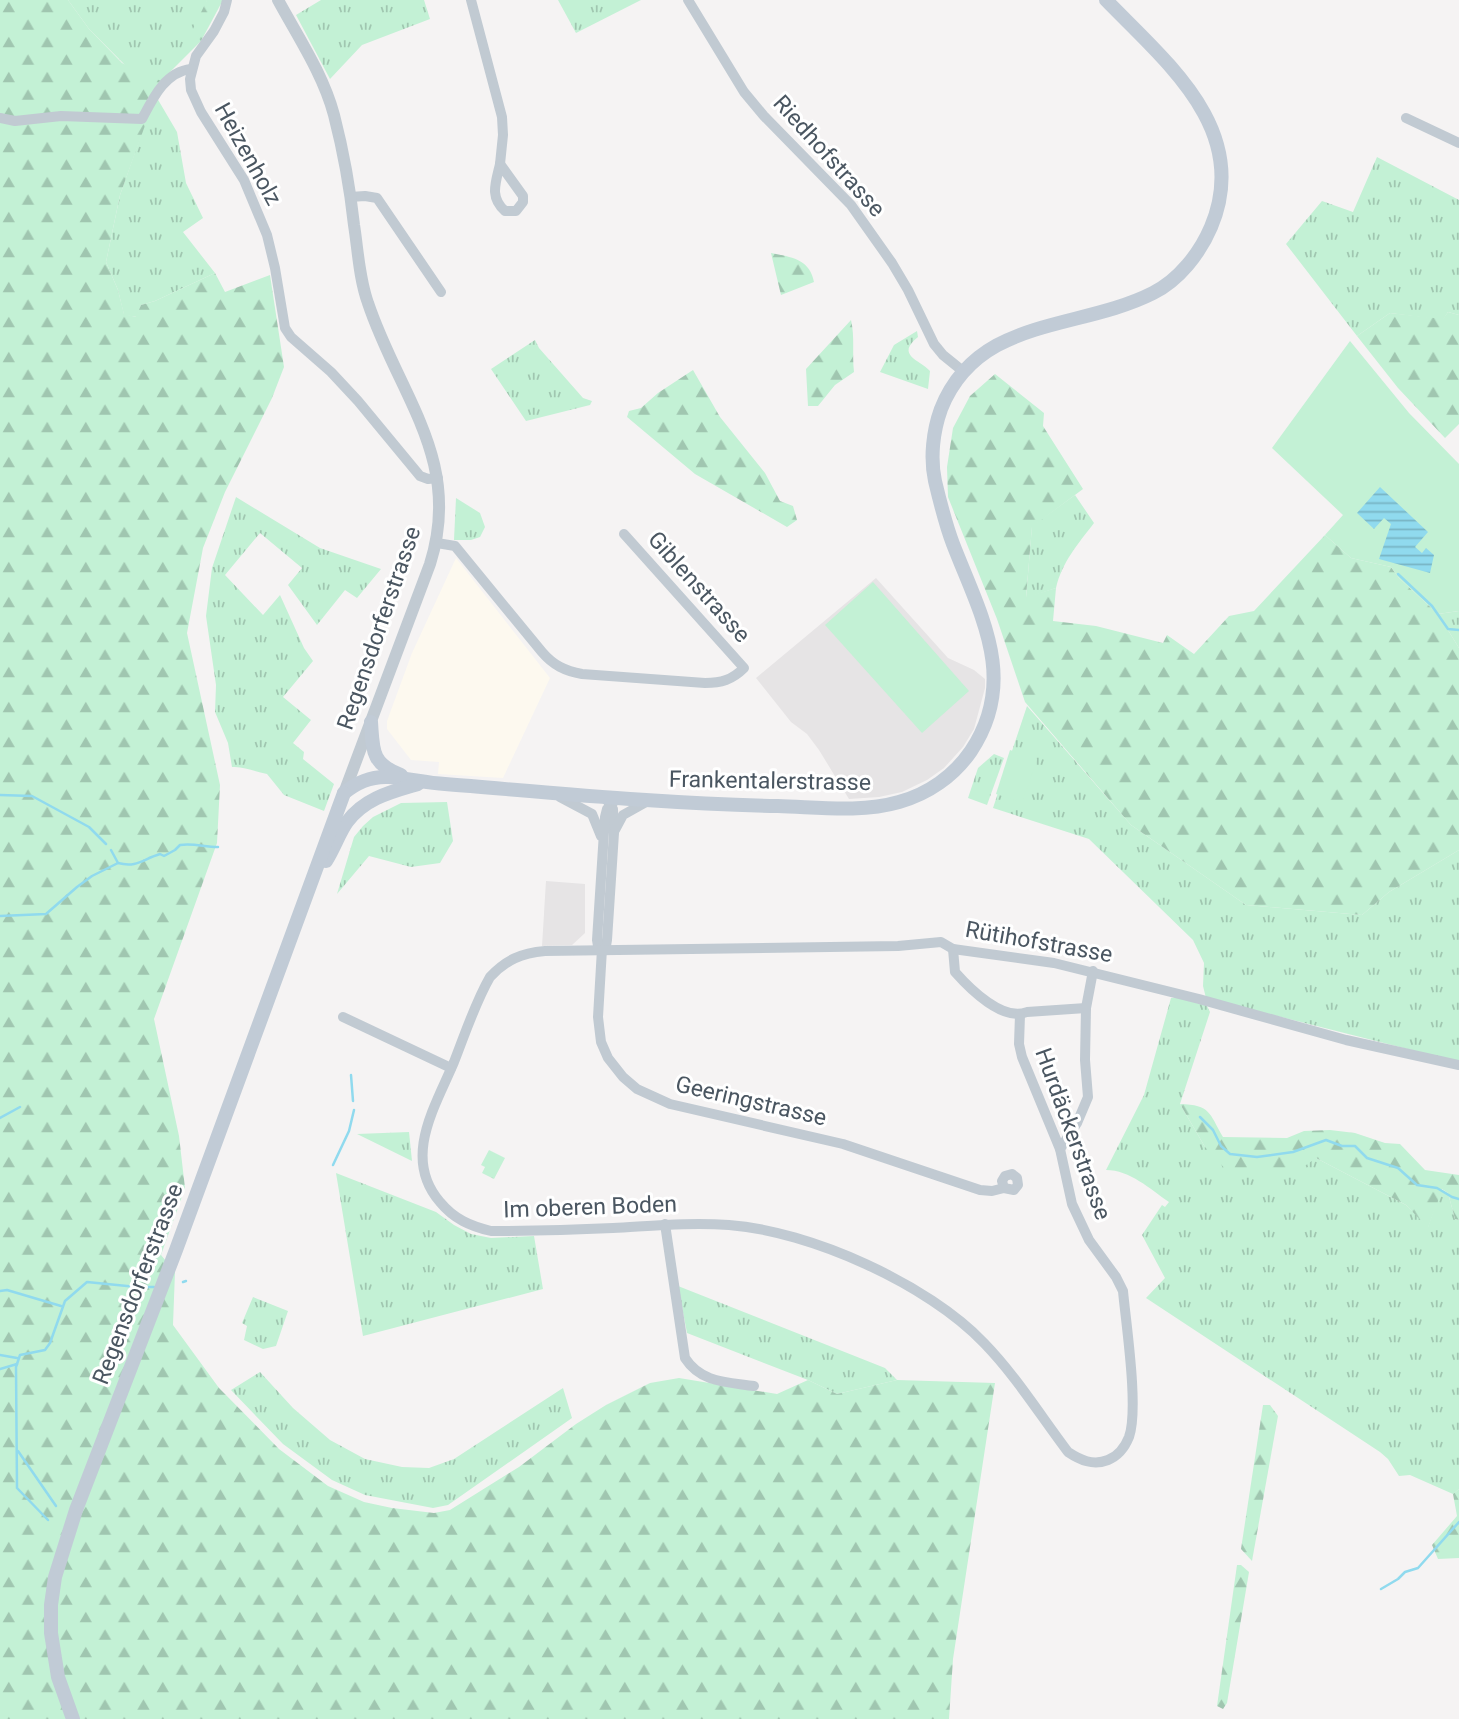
<svg xmlns="http://www.w3.org/2000/svg" width="1459" height="1719" font-family="Roboto,sans-serif">
  <style>
    .commercial { fill: #fdf9ef }
    .education { fill: #e6e4e5 }
    .grass { fill: url(#grass-tufts) }
    .forest { fill: url(#forest-firs) }
    .pitch { fill: #c3f1d5 }
    .water { fill: url(#water-rules) }
    .lines { fill: none; stroke-linecap: round; stroke-linejoin: round }
    .stream { stroke: #90daee; stroke-width: 2.5 }
    .minor { stroke: #c1cad2; stroke-width: 10 }
    .tertiary { stroke: #c1cad2; stroke-width: 12 }
    .secondary { stroke: #c1cbd6; stroke-width: 14 }
    .labels { text-anchor: middle; dominant-baseline: central; stroke-width: 6; stroke-linejoin: round; paint-order: stroke }
    .street-label { font-size: 23px; fill: #4a5661; stroke: #fff }
  </style>
  <defs>
    <pattern id="grass-tufts" width="24" height="20" patternUnits="userSpaceOnUse" patternTransform="scale(1.75)"><rect width="24" height="20" fill="#c3f1d5"/><path d="M3 7l-1-3M5 7V3M7 7l1-3M15 17l-1-3M17 17v-4M19 17l1-3" fill="none" stroke="#a0c6b0"/></pattern>
    <pattern id="forest-firs" width="22" height="20" patternUnits="userSpaceOnUse" patternTransform="scale(1.75)"><rect width="22" height="20" fill="#c3f1d5"/><path d="M5 1l3.5 6h-7zM16 11l3.5 6h-7z" fill="#a0c6b0"/></pattern>
    <pattern id="water-rules" width="6" height="5" patternUnits="userSpaceOnUse" patternTransform="scale(1.75)"><rect width="6" height="5" fill="#90daee"/><path d="M0 2.5h6" fill="none" stroke="#78b4c4"/></pattern>
  </defs>
  <rect width="100%" height="100%" fill="#f5f3f3"/>
  <polygon class="commercial" points="456,558 550,678 503,778 438,774 439,762 411,760 387,729 387,721 412,653"/>
  <g class="education">
    <polygon points="876,578 948,658 974,670 985,679 985,688 974,729 963,747 944,768 927,780 902,792 879,797 849,799 819,750 807,734 791,722 756,678"/>
    <polygon points="546,881 585,884 585,933 572,945 542,946"/>
  </g>
  <g class="grass">
    <polygon points="68,0 207,0 201,41 161,81 141,81 89,29"/>
    <polygon points="321,0 424,0 430,19 362,45 330,79 296,15"/>
    <polygon points="558,0 641,0 576,33"/>
    <polygon points="157,98 177,132 186,183 203,218 183,232 215,273 155,301 141,305 137,317 124,315 118,290 106,262 120,195 147,118"/>
    <polygon points="1377,157 1459,200 1459,315 1448,312 1443,320 1390,313 1357,336 1286,244 1322,201 1353,212"/>
    <path d="M917,331L918,337C895,355 920,360 930,371L928,389L880,372L894,345Z"/>
    <polygon points="535,340 539,348 583,398 592,401 590,405 526,421 491,369"/>
    <path d="M1075,495L1094,523C1078,544 1062,562 1056,588L1026,598L1032,526Z"/>
    <path d="M236,497L320,548L381,569L357,598L345,590L317,625L288,585L302,568L260,533L225,575L263,615L280,595L304,648L313,661L283,697L311,720L293,743L304,752L303,759L334,784L324,811L284,795L267,774C255,772 244,766 232,767L228,743L215,712L216,685L206,616L212,568Z"/>
    <polygon points="456,498 480,513 485,527 480,537 471,540 454,540"/>
    <polygon points="1459,611 1459,648 1438,614"/>
    <polygon points="1027,706 1131,825 1246,905 1362,915 1389,892 1459,850 1459,1062 1206,998 1203,986 1204,963 1193,940 1089,839 993,808"/>
    <polygon points="994,754 1004,758 987,805 968,798 978,768"/>
    <polygon points="447,802 453,841 440,863 411,867 369,856 337,894 354,837 363,826 373,817 401,803"/>
    <path d="M1171,998H1183L1206,1004L1210,1012L1180,1104L1205,1147L1316,1158L1406,1205L1428,1227L1441,1189L1448,1193L1455,1219L1459,1220V1489L1453,1494L1410,1475L1399,1476L1388,1459L1380,1452L1146,1298L1165,1278L1142,1235L1162,1205L1165,1207L1169,1202C1150,1189 1130,1170 1106,1170L1144,1095Z"/>
    <polygon points="409,1132 412,1161 357,1134"/>
    <polygon points="489,1150 505,1158 494,1179 482,1173 485,1167 481,1165"/>
    <polygon points="336,1173 436,1212 454,1225 471,1234 491,1238 534,1236 543,1289 363,1336"/>
    <polygon points="678,1286 885,1368 897,1380 837,1394 808,1380 687,1333"/>
    <polygon points="253,1297 288,1311 276,1346 263,1349 244,1340 247,1326 242,1323"/>
    <polygon points="260,1372 293,1408 330,1440 365,1459 402,1467 429,1468 454,1459 563,1388 572,1418 448,1505 433,1508 365,1495 332,1480 283,1444 231,1390"/>
  </g>
  <g class="forest">
    <polygon points="0,0 68,0 89,29 122,63 161,81 120,195 106,262 118,290 124,314 136,317 141,305 155,301 215,273 225,292 270,275 284,367 272,398 225,492 203,548 187,633 220,785 217,843 154,1019 179,1136 185,1188 161,1255 175,1272 173,1325 219,1388 279,1449 328,1486 364,1502 392,1508 434,1513 450,1510 519,1467 576,1424 606,1405 650,1383 679,1378 777,1394 808,1380 837,1394 897,1380 995,1383 953,1659 949,1719 0,1719"/>
    <polygon points="207,0 223,0 201,41 192,31"/>
    <path d="M771,253C791,257 810,259 814,282L781,295Z"/>
    <polygon points="1448,312 1459,315 1459,424 1445,438 1398,388 1357,336 1390,313 1443,319"/>
    <path d="M851,320C855,337 852,354 854,372L835,385L818,406H808L806,369Z"/>
    <polygon points="693,370 720,417 765,473 780,501 793,506 797,520 787,527 695,474 627,417 629,411 641,408 658,393"/>
    <polygon points="995,374 1044,413 1043,426 1083,489 1032,527 1026,597 1056,588 1053,621 1096,626 1163,643 1167,635 1194,654 1229,616 1254,611 1325,535 1351,558 1391,567 1399,578 1438,614 1459,648 1459,850 1389,892 1362,915 1246,905 1131,825 1025,702 997,619 948,497 947,467 953,428 970,396"/>
    <path d="M1180,1104C1211,1105 1209,1113 1223,1137L1287,1138L1304,1131L1330,1130L1355,1133L1385,1143L1400,1144L1425,1170L1459,1175V1220L1455,1219L1448,1193L1442,1189L1428,1228L1406,1205L1316,1158L1292,1175L1229,1173L1205,1147Z"/>
    <polygon points="1263,1405 1270,1405 1278,1416 1252,1561 1241,1549"/>
    <polygon points="1459,1489 1459,1558 1438,1559 1432,1545 1457,1516 1453,1494"/>
    <polygon points="1237,1565 1241,1565 1249,1572 1227,1703 1223,1709 1217,1706"/>
  </g>
  <g class="pitch">
    <polygon points="1350,341 1409,413 1459,464 1459,611 1438,614 1399,578 1391,567 1351,558 1325,535 1343,515 1272,448"/>
    <polygon points="873,582 969,691 922,733 825,625"/>
    <polygon points="1010,750 1037,759 1022,803 996,794"/>
  </g>
  <polygon class="water" points="1380,487 1428,532 1415,547 1422,553 1426,548 1434,555 1430,573 1379,559 1391,524 1384,518 1374,529 1357,513"/>
  <g class="lines">
    <g class="stream">
      <polyline points="1398,574 1432,606 1448,629 1459,630"/>
      <polyline points="0,795 32,796 89,827 106,844"/>
      <path d="M111,850L118,863C137,868 143,859 160,854L164,856L175,850L180,845C194,843 204,847 218,847"/>
      <polyline points="0,916 46,914 77,887 92,876 118,863"/>
      <polyline points="351,1075 353,1101"/>
      <polyline points="1200,1117 1213,1130 1221,1146 1230,1154 1257,1157 1293,1152 1326,1140 1342,1146 1355,1146 1367,1158 1398,1168 1417,1185 1437,1188 1452,1197 1459,1199"/>
      <polyline points="0,1118 20,1107"/>
      <polyline points="333,1165 349,1131 354,1110"/>
      <polyline points="183,1282 186,1281"/>
      <polyline points="141,1287 154,1287"/>
      <polyline points="0,1291 7,1290 61,1306"/>
      <polyline points="0,1355 17,1358"/>
      <polyline points="0,1369 17,1364"/>
      <polyline points="18,1451 56,1506"/>
      <polyline points="48,1520 17,1488 16,1367 20,1355 45,1350 50,1343 65,1301 87,1282 137,1287"/>
      <polyline points="1381,1589 1398,1579 1405,1572 1418,1568 1459,1522"/>
    </g>
    <g class="minor">
      <polyline points="227,0 224,12 214,31 196,56 190,79 191,90 201,112 244,180 267,235 275,268 285,328 291,337 331,372 358,401 420,476 428,479 438,478"/>
      <polyline points="471,0 502,117 503,135 500,164"/>
      <polyline points="688,0 744,92 764,116 851,205 892,263 908,290 934,344 943,355 964,372"/>
      <path d="M0,118L15,121L61,116L142,119C153,98 165,72 191,69"/>
      <polyline points="1406,118 1459,143"/>
      <path d="M500,164L523,196V202L516,211H505C489,197 496,182 500,164Z"/>
      <polyline points="350,197 365,196 377,198 441,292"/>
      <path d="M437,543L455,546L542,652C553,665 565,671 582,674L705,683C721,683 732,680 744,668L624,534"/>
      <polyline points="560,797 592,814 601,836"/>
      <polyline points="606,799 613,809 614,833 607,940 606,946 602,949 598,1017 601,1042 608,1058 623,1077 637,1089 670,1104 843,1144 980,1190 992,1191 1004,1188 1014,1190 1018,1185 1017,1178 1012,1174 1005,1176 1002,1181 1004,1188"/>
      <polyline points="615,830 623,815 648,801"/>
      <polyline points="602,949 598,946 597,940 605,817 607,809 613,803"/>
      <path d="M953,949L955,972C970,989 1003,1022 1027,1012L1086,1008"/>
      <path d="M1020,1015L1019,1044L1022,1057L1060,1149L1072,1204L1089,1240L1116,1277L1123,1291C1126,1324 1139,1409 1129,1437C1125,1447 1118,1456 1108,1460C1093,1466 1080,1460 1068,1452C1040,1415 1016,1376 984,1343C928,1284 810,1231 729,1225C690,1222 651,1226 613,1228C572,1230 531,1231 491,1231C470,1226 454,1219 440,1202C402,1158 435,1107 454,1062C465,1034 475,1003 490,977C506,960 521,953 545,951L898,946L941,942L953,949L1054,963L1199,999L1346,1040L1459,1065"/>
      <polyline points="343,1017 451,1068"/>
      <polyline points="1060,1149 1077,1123 1088,1097 1085,1060 1086,1008 1093,971"/>
      <path d="M665,1224L685,1358C701,1383 727,1382 754,1386"/>
    </g>
    <path class="tertiary" d="M278,0C298,37 323,74 334,115C343,150 350,188 354,225C358,250 359,278 368,303C399,396 463,460 430,564L344,793"/>
    <g class="secondary">
      <path d="M371,722C373,750 371,764 401,775"/>
      <path d="M344,793C357,782 371,776 389,777C407,778 426,783 445,784C556,793 666,804 778,806C817,807 861,813 899,802C928,794 954,776 971,751C1019,679 980,614 953,544C945,523 940,502 935,481C930,458 933,431 941,409C978,316 1078,331 1153,293C1179,280 1200,253 1211,227C1252,130 1166,62 1106,0"/>
      <path d="M326,861C334,849 339,833 347,822C365,798 391,792 418,784"/>
      <polyline points="73,1719 58,1677 51,1633 51,1605 55,1577 76,1510 176,1250 344,793"/>
    </g>
  </g>
  <g class="labels">
    <g class="street-label">
      <text transform="translate(248 154) rotate(61)">Heizenholz</text>
      <text transform="translate(829 156) rotate(48)">Riedhofstrasse</text>
      <text transform="translate(699 587) rotate(48)">Giblenstrasse</text>
      <text transform="translate(379 628) rotate(-71)">Regensdorferstrasse</text>
      <text transform="translate(770 781) rotate(1)">Frankentalerstrasse</text>
      <text transform="translate(1039 942) rotate(10)">Rütihofstrasse</text>
      <text transform="translate(751 1101) rotate(13)">Geeringstrasse</text>
      <text transform="translate(1073 1134) rotate(70)">Hurdäckerstrasse</text>
      <text transform="translate(590 1207) rotate(-2)">Im oberen Boden</text>
      <text transform="translate(138 1284) rotate(-69)">Regensdorferstrasse</text>
    </g>
  </g>
</svg>
